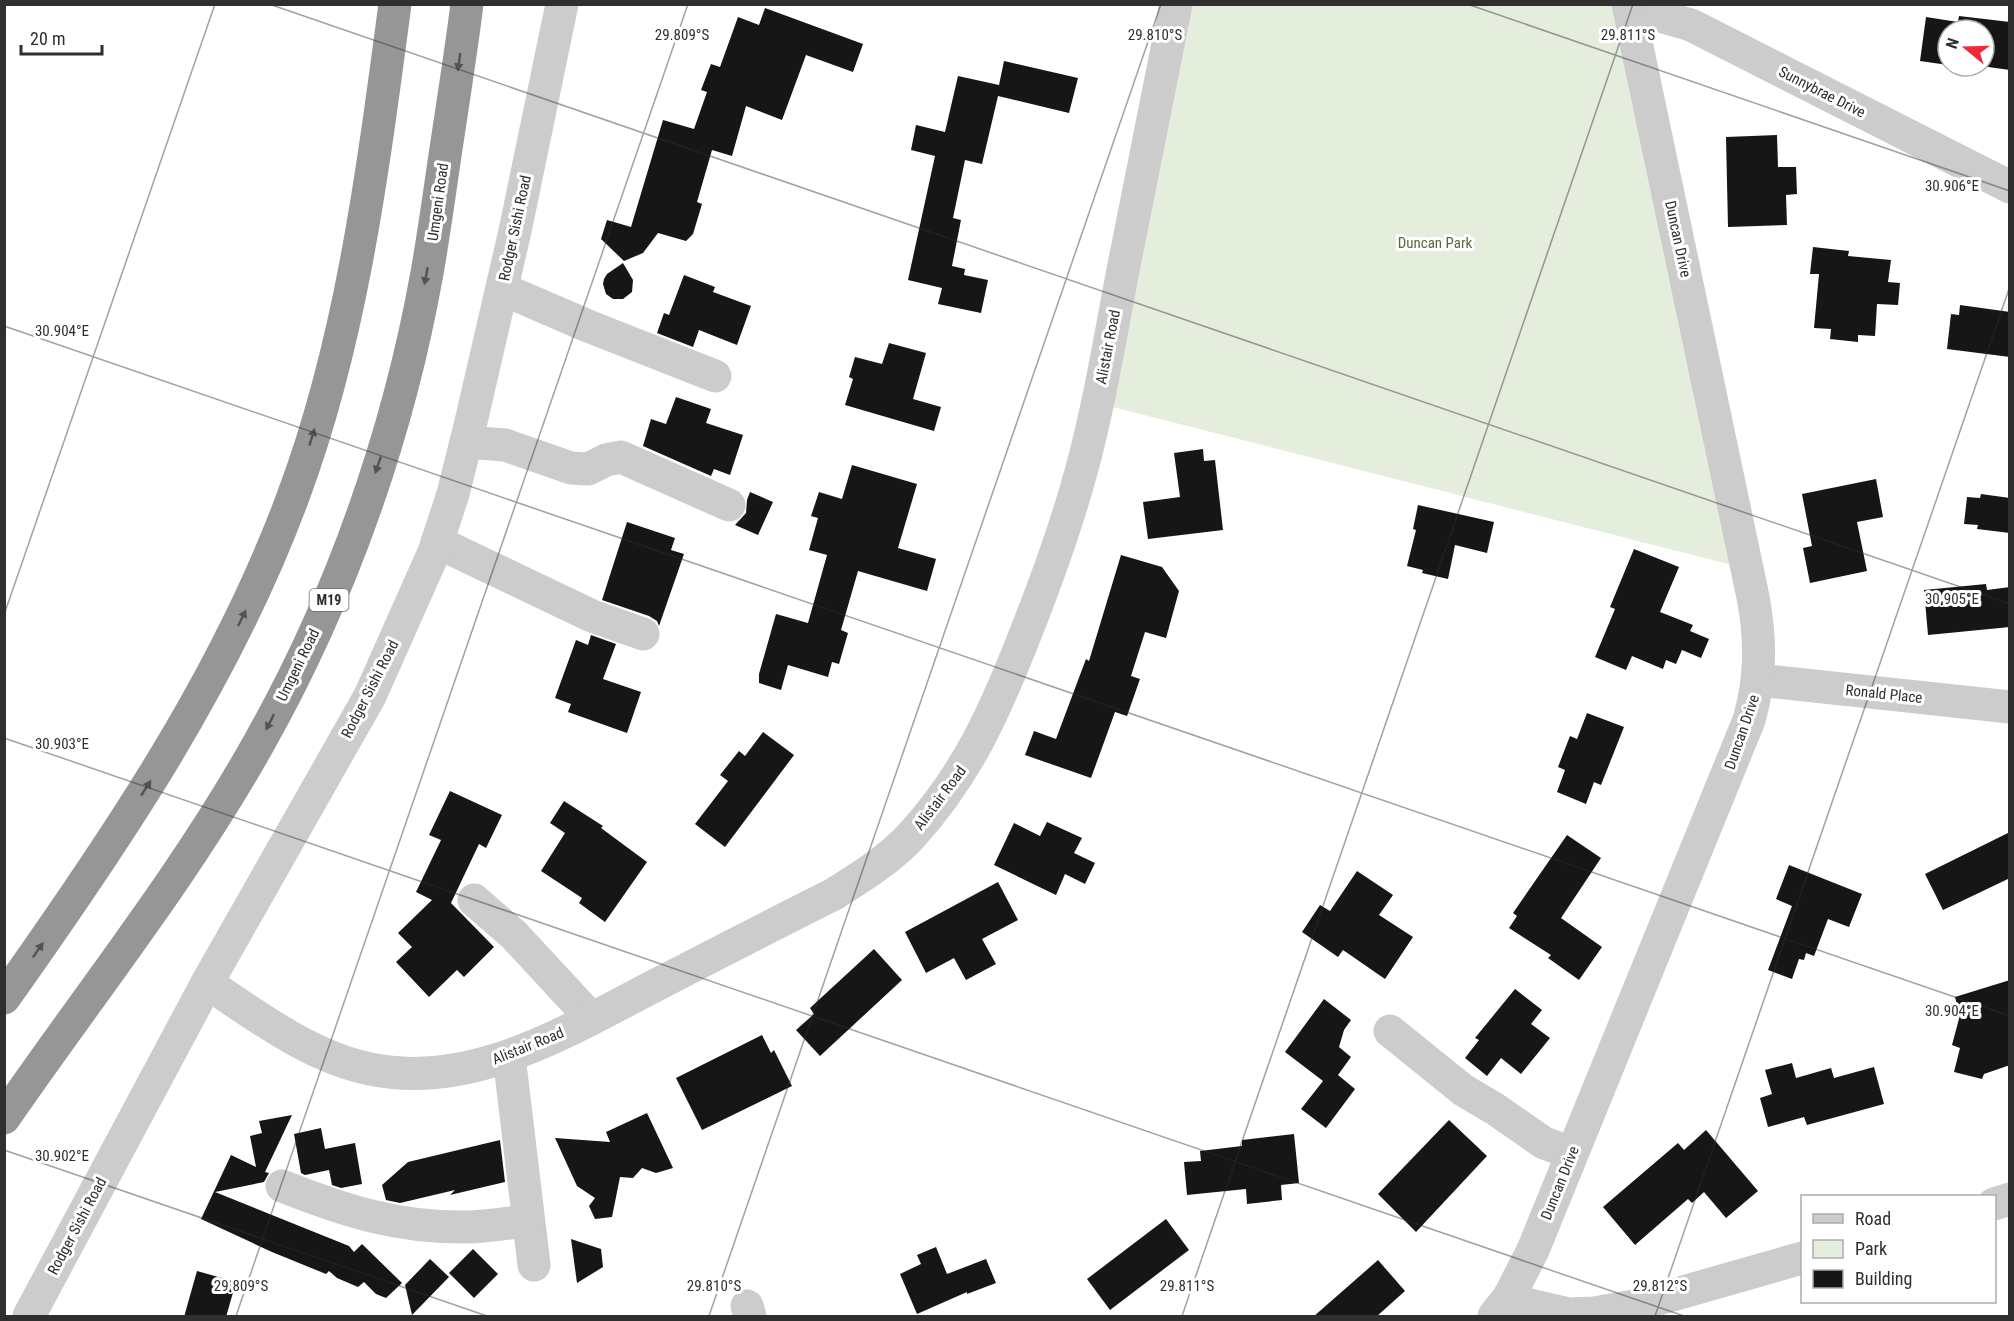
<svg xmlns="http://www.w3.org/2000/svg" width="2014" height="1321" font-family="'Roboto Condensed',sans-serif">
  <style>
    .green { fill: #e5eddc }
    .building { fill: #161616 }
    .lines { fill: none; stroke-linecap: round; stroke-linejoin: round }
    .minor { stroke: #ccc; stroke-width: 33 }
    .highway { stroke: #969696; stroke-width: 33 }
    .oneway { fill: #535353 }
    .ticks { fill: none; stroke: #2f2f2f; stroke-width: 1.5; stroke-opacity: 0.45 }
    .labels { text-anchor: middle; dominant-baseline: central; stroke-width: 6; stroke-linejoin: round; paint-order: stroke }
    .shield { fill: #fff; stroke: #6d6d6d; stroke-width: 1.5 }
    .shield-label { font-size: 14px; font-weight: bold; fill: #2f2f2f }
    .street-label { font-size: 15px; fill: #2f2f2f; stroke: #fff }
    .park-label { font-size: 15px; fill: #526c3a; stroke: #fff }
    .ticks-label { font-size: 15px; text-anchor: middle; fill: #2f2f2f; stroke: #fff; stroke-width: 6; stroke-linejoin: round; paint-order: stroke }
  </style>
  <rect width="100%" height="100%" fill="#fff"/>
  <polygon class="green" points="1177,5 1628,5 1748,569 1097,403"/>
  <g class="building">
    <polygon points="765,8 863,44 853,72 806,55 782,120 746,106 732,156 712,150 697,202 702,204 693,234 686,241 658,233 643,253 624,261 601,239 607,220 631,227 663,120 694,129 707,92 701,90 711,64 720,67 738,17 759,25"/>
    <polygon points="1959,16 2010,22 2010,70 1981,66 1984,66 1984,30 1948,30 1948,65 1920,61 1926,17 1958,22"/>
    <polygon points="1004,61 1078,78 1069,113 998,96 982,164 965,160 953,218 961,220 952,266 965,269 964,275 988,280 981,313 938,304 942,288 908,280 935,156 911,150 916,125 945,132 958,76 999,85"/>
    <polygon points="1777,135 1778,167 1796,167 1797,194 1786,195 1787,225 1728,227 1726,137"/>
    <polygon points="1813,247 1849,251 1848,256 1891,260 1888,282 1900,283 1898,305 1877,304 1875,336 1858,335 1858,342 1830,339 1831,329 1814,328 1819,274 1810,274"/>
    <polygon points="623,263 633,280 632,292 623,299 613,299 606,294 603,284 604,279 607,274"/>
    <polygon points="684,275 715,287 713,292 751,306 737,345 699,330 693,347 657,333 664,313 669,315"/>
    <polygon points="1960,305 2010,312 2010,357 1947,349 1951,314 1959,315"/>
    <polygon points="889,343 926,353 913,399 941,407 934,431 845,405 853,379 849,377 855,357 882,364"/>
    <polygon points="676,397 711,409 706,423 743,435 730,475 714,469 711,476 643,446 651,419 666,424"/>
    <polygon points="1203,449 1204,461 1215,460 1223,530 1148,539 1143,502 1180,497 1174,453"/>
    <polygon points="852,465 917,484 898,548 936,559 927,591 858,571 841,630 848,633 839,664 832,662 828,677 788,665 781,690 759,683 759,674 776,614 808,623 827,555 809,550 818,518 811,516 819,492 842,499"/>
    <polygon points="1876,479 1883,517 1857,522 1867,571 1810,583 1803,548 1812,546 1802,494"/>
    <polygon points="750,492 773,502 758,535 735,525 746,513 747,500"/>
    <polygon points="1981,494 2010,498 2010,533 1977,529 1978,525 1964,524 1967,497 1980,498"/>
    <polygon points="1418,505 1494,522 1487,553 1455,545 1448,579 1422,573 1423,570 1407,566 1416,530 1413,529"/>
    <polygon points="627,522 675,538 671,550 684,554 659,626 657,621 649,616 602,600"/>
    <polygon points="1634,549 1679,567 1660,612 1693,625 1690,631 1709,639 1701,658 1682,650 1676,664 1666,660 1663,669 1632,656 1626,670 1595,657 1615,609 1610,607"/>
    <polygon points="1121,555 1162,567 1179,591 1166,638 1145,632 1131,676 1140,679 1127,716 1115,712 1091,778 1025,755 1034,731 1056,739 1086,659 1089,661"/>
    <polygon points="1986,584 1987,590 2010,587 2010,627 1928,635 1924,590"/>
    <polygon points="591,635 616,644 603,679 641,692 627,733 568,712 571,704 555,698 576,640 588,645"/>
    <polygon points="1587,713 1624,727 1601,785 1594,782 1586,804 1557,792 1565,770 1558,767 1570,736 1577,739"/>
    <polygon points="763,732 794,755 725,847 695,824 728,781 720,775 739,751 745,756"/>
    <polygon points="450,791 502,815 486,848 479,844 451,903 494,947 464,977 457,970 429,997 396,962 412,947 398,933 432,900 416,892 441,840 429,835"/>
    <polygon points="564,801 603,826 601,828 647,862 605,922 579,903 582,898 541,871 565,833 550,823"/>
    <polygon points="1047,822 1082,838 1074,853 1095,863 1085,884 1065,874 1056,895 994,865 1014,823 1040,836"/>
    <polygon points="2010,832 2010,878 1943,910 1925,874"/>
    <polygon points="1567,835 1601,858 1561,918 1602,947 1579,980 1548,958 1551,955 1509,928 1517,916 1513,913"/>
    <polygon points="1789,865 1862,894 1849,927 1828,919 1814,956 1806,953 1804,960 1799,959 1792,979 1768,970 1792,906 1776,899"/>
    <polygon points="1357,871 1393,895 1379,915 1413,937 1385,979 1343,950 1338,957 1302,932 1320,905 1330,911"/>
    <polygon points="998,882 1018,920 982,939 996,964 966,980 954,958 926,973 905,932"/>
    <polygon points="874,949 902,980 820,1056 796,1030 814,1014 810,1008"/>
    <polygon points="2010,980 2010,1065 1984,1074 1982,1079 1954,1072 1960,1048 1952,1045 1960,1015 1955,997"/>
    <polygon points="1515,989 1542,1010 1531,1024 1550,1038 1521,1074 1501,1058 1487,1076 1465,1058 1479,1040 1475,1038"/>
    <polygon points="1324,999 1351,1020 1344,1030 1339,1047 1351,1057 1338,1075 1355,1089 1326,1128 1301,1109 1323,1081 1285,1052"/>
    <polygon points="762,1035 771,1053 774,1050 792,1086 702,1130 676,1078"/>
    <polygon points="1792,1063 1796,1078 1831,1068 1834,1078 1874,1067 1884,1104 1807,1125 1804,1117 1768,1127 1760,1098 1772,1094 1765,1070"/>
    <polygon points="647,1113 673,1168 656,1173 642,1168 633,1178 620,1177 612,1217 595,1219 589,1206 595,1198 577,1186 555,1138 610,1142 606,1132"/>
    <polygon points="292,1115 265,1172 269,1173 264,1182 215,1192 349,1246 354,1252 362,1244 402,1283 386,1298 376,1294 364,1282 358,1287 337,1278 329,1271 326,1274 272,1252 201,1219 231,1155 256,1167 250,1136 262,1133 259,1121"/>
    <polygon points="1449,1120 1487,1156 1416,1232 1378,1194"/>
    <polygon points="321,1128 325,1149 355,1143 362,1184 341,1188 332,1185 329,1170 305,1175 301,1173 294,1134"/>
    <polygon points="1706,1130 1758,1191 1726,1218 1704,1192 1692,1203 1688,1199 1635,1245 1603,1207 1678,1143 1684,1150"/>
    <polygon points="1294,1134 1299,1183 1281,1185 1282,1200 1247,1204 1246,1189 1187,1195 1184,1162 1201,1161 1200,1151 1242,1146 1242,1140"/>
    <polygon points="500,1140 505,1182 450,1195 455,1190 400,1203 386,1200 382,1185 408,1162"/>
    <polygon points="1166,1219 1189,1250 1110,1310 1087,1279"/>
    <polygon points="571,1239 601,1249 603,1267 577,1283"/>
    <polygon points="936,1247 947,1274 986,1259 996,1283 967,1294 967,1292 917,1314 900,1274 921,1264 917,1255"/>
    <polygon points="473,1249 498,1274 474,1298 449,1273"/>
    <polygon points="430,1259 449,1277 412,1315 405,1285"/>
    <polygon points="1378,1260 1405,1291 1376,1317 1313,1317"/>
    <polygon points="197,1271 236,1282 226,1317 184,1317"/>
  </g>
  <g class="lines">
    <g class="minor">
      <polyline points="1630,11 1649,13 1691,25 2010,187"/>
      <polyline points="502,289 588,326 715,376"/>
      <polyline points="466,442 505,445 571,468 588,469 606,460 621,457 729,505"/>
      <polyline points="437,542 592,616 643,634"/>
      <polyline points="1758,680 2010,707"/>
      <polyline points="474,900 514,935 591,1018"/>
      <path d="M207,983C257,1016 310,1057 370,1069C474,1091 572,1028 660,983C718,953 776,923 834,894C861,877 890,859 912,835C968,773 995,711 1025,635C1046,582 1066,527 1081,472C1100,403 1111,331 1125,260C1142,175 1159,90 1176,4"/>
      <polyline points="1390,1031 1463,1090 1495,1109 1544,1143 1572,1153"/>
      <polyline points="509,1056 534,1265"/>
      <path d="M282,1186C345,1211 398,1228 467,1227C487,1227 507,1223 527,1221"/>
      <polyline points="1994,1204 2010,1199"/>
      <polyline points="1509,1297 1526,1304 1569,1314 1594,1313 1634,1306 1802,1258"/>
      <polyline points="747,1306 750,1316"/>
      <polyline points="29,1316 207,983 370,696 434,552 453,494 470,426 515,231 562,4"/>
      <path d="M1494,1316L1509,1297L1533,1250L1749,720C1761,678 1761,640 1753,597L1628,4"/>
    </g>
    <g class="highway">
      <path d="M4,998C116,840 227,677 294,494C352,338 373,169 395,4"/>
      <path d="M4,1118C90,993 186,874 260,741C341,597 398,435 427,273C433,239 438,204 443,169C451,114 460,60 467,4"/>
    </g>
  </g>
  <defs><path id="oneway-solid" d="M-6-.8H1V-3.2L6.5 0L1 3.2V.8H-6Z" transform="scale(1.5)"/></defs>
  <g class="oneway">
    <use href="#oneway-solid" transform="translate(459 62) rotate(98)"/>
    <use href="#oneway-solid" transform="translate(426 276) rotate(101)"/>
    <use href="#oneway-solid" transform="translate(312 437) rotate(-73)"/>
    <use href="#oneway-solid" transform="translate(378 465) rotate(109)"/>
    <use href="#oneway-solid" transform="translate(242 618) rotate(-64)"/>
    <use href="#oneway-solid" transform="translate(270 722) rotate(117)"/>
    <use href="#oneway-solid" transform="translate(146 788) rotate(-57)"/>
    <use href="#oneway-solid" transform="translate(38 950) rotate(-55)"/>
  </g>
  <path class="ticks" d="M269,4L2010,604M1467,4L2010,191M4,326L2010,1016M4,615L215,4M4,738L1684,1316M4,1150L487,1316M236,1316L688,4M709,1316L1161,4M1182,1316L1633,4M1655,1316L2010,286"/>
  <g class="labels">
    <rect class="shield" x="309.5" y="589" width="39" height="22" rx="4.5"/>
    <g class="shield-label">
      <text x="329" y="600">M19</text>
    </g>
    <g class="street-label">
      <text transform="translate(1822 92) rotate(27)">Sunnybrae Drive</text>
      <text transform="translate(438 202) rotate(-82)">Umgeni Road</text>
      <text transform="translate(515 228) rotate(-78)">Rodger Sishi Road</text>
      <text transform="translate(1678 239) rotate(78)">Duncan Drive</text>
      <text transform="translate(1108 347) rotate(-79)">Alistair Road</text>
      <text transform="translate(298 665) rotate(-64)">Umgeni Road</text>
      <text transform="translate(370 689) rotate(-63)">Rodger Sishi Road</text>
      <text transform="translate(1884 694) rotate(6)">Ronald Place</text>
      <text transform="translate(1742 732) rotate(-71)">Duncan Drive</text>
      <text transform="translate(940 798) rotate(-53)">Alistair Road</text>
      <text transform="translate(528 1046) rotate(-22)">Alistair Road</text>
      <text transform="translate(1560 1183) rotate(-68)">Duncan Drive</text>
      <text transform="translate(77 1226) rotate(-62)">Rodger Sishi Road</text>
    </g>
    <g class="park-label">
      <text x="1435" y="243">Duncan Park</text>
    </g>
  </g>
  <g class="ticks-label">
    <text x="682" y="40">29.809°S</text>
    <text x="1155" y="40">29.810°S</text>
    <text x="1628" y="40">29.811°S</text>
    <text x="1952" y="191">30.906°E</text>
    <text x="62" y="336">30.904°E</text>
    <text x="1952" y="604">30.905°E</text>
    <text x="62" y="749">30.903°E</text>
    <text x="1952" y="1016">30.904°E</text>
    <text x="62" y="1161">30.902°E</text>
    <text x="241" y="1291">29.809°S</text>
    <text x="714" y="1291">29.810°S</text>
    <text x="1187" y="1291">29.811°S</text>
    <text x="1660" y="1291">29.812°S</text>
  </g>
  <rect width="2014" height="1321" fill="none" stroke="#2f2f2f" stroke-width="12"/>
  <rect x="1801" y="1195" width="195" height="108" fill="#ffffff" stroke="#acacac" stroke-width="1.5"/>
  <rect x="1813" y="1214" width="30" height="9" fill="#cccccc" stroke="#acacac" stroke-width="1.5"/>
  <text x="1855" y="1225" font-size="18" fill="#2f2f2f">Road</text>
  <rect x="1813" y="1240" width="30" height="18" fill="#e5eddc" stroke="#acacac" stroke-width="1.5"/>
  <text x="1855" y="1255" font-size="18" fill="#2f2f2f">Park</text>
  <rect x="1813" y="1270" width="30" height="18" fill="#161616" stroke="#acacac" stroke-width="1.5"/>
  <text x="1855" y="1285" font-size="18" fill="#2f2f2f">Building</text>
  <g transform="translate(1966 48) rotate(289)"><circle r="28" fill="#ffffff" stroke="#acacac" stroke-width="1.5"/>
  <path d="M0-4.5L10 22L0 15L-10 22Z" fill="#ec2b3b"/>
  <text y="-9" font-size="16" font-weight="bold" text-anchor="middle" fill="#2f2f2f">N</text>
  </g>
  <path d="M21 45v9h81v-9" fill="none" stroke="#2f2f2f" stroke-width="3"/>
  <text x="30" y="45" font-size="18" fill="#2f2f2f" stroke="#ffffff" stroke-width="4.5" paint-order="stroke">20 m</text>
</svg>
